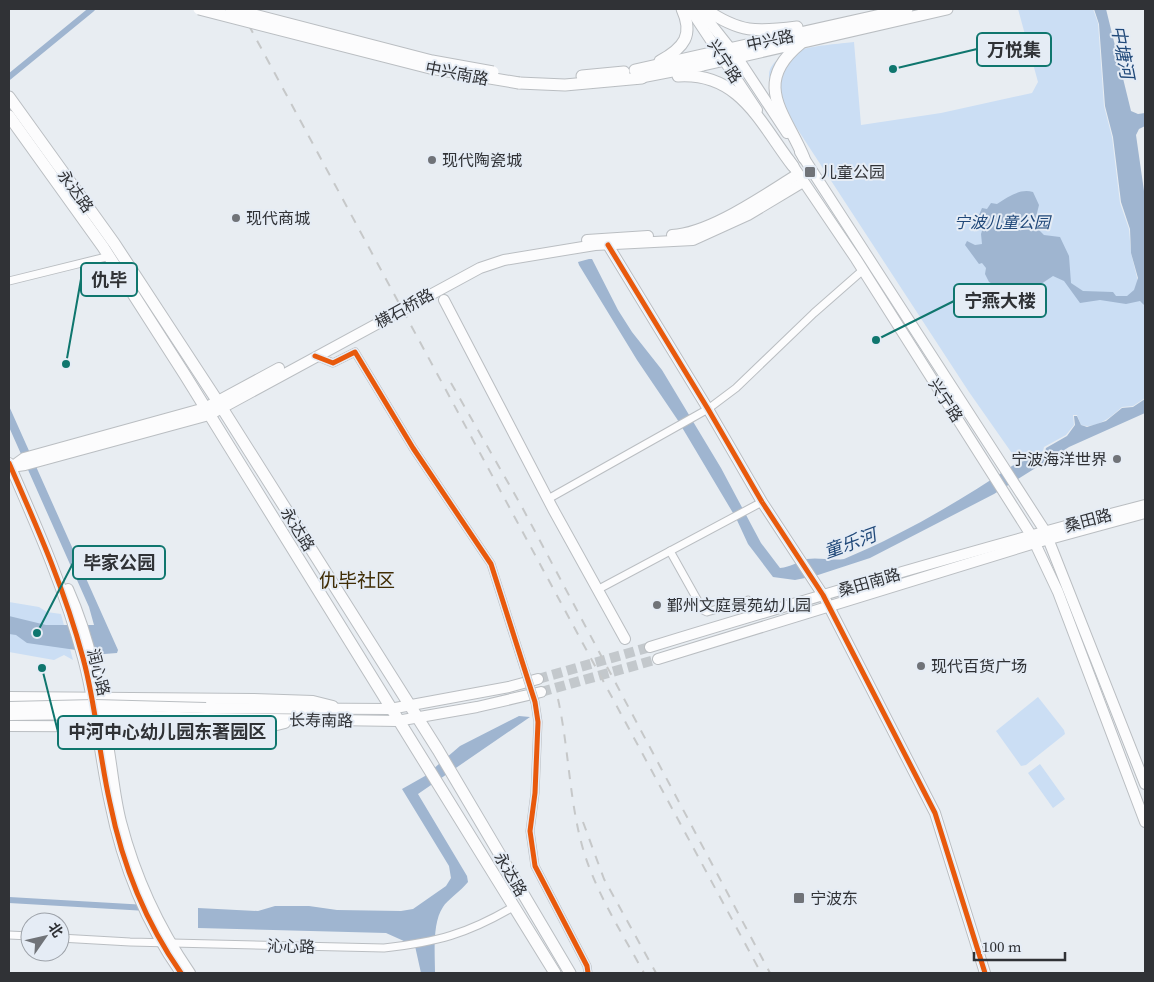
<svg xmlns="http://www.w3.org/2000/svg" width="1154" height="982" font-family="'Source Serif 4','Noto Sans SC',serif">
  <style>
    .green { fill: #cbdef4 }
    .water { fill: #9fb5d0 }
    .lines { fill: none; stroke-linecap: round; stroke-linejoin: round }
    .canal { stroke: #9fb5d0; stroke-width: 6 }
    .secondary-tunnel { stroke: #c3c8cc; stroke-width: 10; stroke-dasharray: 10 5; stroke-linecap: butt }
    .street-casing { stroke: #babec2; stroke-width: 9 }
    .secondary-casing { stroke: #babec2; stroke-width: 12 }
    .primary-casing { stroke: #babec2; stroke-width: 13 }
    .street { stroke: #fcfcfd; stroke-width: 7 }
    .secondary { stroke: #fcfcfd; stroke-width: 10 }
    .primary { stroke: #fcfcfd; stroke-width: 11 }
    .rail { stroke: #c6c8c9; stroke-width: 2; stroke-dasharray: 9 9; stroke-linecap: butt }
    .street-bridge-casing { stroke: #babec2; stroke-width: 9; stroke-linecap: butt }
    .secondary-bridge-casing { stroke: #babec2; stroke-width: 12; stroke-linecap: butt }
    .primary-bridge-casing { stroke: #babec2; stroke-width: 13; stroke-linecap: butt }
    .street-bridge { stroke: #fcfcfd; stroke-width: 7 }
    .secondary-bridge { stroke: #fcfcfd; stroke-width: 10 }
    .primary-bridge { stroke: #fcfcfd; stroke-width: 11 }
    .cycleway-casing { stroke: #e5ecf5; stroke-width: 8 }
    .cycleway { stroke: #e8590c; stroke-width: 5 }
    .poi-dot { fill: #707378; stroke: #e5ecf5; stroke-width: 2 }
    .labels { text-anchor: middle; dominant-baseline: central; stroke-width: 4; stroke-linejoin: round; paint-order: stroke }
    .street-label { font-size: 16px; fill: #303236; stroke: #e5ecf5 }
    .poi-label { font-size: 16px; fill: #303236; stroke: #e5ecf5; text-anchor: start }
    .park-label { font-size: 16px; font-style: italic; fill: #204879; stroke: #e5ecf5 }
    .water-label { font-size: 18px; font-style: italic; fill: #214979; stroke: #e5ecf5 }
    .quarter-label { font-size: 19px; fill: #402d05; stroke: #e5ecf5 }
    .leader { fill: none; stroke: #0f766e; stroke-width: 2 }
    .callout-dot { fill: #0f766e; stroke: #e5ecf5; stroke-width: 2 }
    .callout { fill: #e5ecf5; stroke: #0f766e; stroke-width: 2 }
    .callout-label { font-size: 18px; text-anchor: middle; font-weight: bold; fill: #303236 }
  </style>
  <rect width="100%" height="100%" fill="#e8edf2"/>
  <g class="green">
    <path d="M1018,9H1093L1098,23L1104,106L1112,137L1120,203L1129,229L1131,253L1145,310V398L1133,406L1122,407C1112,416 1096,430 1081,425L1077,415H1073L1074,425L1066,435L1044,447C1042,460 1027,457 1016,459L969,392L781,104C776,95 768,86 769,75C771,46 833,45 854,42L861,125L941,113L1032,93L1038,82Z"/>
    <polygon points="9,602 39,607 47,612 61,614 73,660 64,655 54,660 9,652"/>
    <polygon points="1038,697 1064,730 1065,734 1026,765 1021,766 996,731"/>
    <polygon points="1040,764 1065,799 1053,808 1028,773"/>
  </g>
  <g class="water">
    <path d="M1094,9H1106L1131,111L1138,114L1145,113V126L1139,129L1136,135L1145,198V306L1140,301L1126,304L1100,300L1080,303L1064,281L1053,276L1038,286C1015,282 1018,298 989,282L985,274L986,268L982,263L979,264L965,245L967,241L975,245L982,244L981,234L985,221L979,215L982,208L987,209L991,203L997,204C1008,197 1020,188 1033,192L1039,205L1034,225L1044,235L1060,237L1069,256L1071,283L1083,291L1113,292L1116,296H1127L1134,290L1138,278L1131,253L1130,229L1121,202L1113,137L1105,106L1099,24Z"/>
    <path d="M589,259H592L618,310L632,332L662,370L721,468L761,543L780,568C791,567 797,562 807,559C819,557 832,561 844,559C904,534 958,502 1012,466C1025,457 1043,463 1046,448L1067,436L1075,425L1074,416H1077L1081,425L1087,427L1106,421L1122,408L1133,407L1145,399V413L1069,447L994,494L870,558L815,576L795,580L773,577L748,544L736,518L677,419L637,360L579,265L578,262Z"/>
    <polygon points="9,406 118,650 117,653 104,654 27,643 16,635 9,634 9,616 46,625 94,625 89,607 9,427"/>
    <path d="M519,716L530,717L418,794L467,876L468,882C461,891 447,900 443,907C432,923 435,954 435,973H421L415,946L386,933L198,928V908L258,911L275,906H309L337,910L401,911L413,909L446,886L451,878L449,866L402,789L425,776L460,746Z"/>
  </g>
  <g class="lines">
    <g class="canal">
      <polyline points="9,77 92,9"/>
      <polyline points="9,900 147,908"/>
    </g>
    <g class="secondary-tunnel">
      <polyline points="538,679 650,647"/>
      <polyline points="541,692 658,659"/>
    </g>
    <g class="street-casing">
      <g id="street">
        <polyline points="9,281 110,256"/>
        <polyline points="316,356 333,363 355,352 413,448 491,564 525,671"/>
        <polyline points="548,499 708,409 736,388 814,313 863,270"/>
        <polyline points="670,551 703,610 707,612 748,600"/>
        <polyline points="597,590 762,502"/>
        <polyline points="535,702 538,722 535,793 530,831 535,866 587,966 588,973"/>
        <polyline points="9,935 30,936"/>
        <path d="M60,938L130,942L384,948C437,942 467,934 513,907"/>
      </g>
    </g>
    <g class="secondary-casing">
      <g id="secondary">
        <polyline points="690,9 757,110"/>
        <polyline points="699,9 737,57 787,133"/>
        <polyline points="800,152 1045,531 1145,784"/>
        <polyline points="789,160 856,259 1031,535 1058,592 1145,822"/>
        <path d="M672,235C711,233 765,194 798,174"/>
        <polyline points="587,240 648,236"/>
        <polyline points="608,245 708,409 762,502 823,595 935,813 985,973"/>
        <polyline points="444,300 553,509 625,639"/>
        <path d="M9,463C37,527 65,590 83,658C96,705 99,755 110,803C122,863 146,923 181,973"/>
        <polyline points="13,466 24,458 205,408 279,368"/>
        <polyline points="11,467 25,465 209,415 480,268 504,260 595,245 693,240 748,215 803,182"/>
        <path d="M68,589C91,640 101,696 109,751C113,775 115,799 121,822C135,876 159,928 190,973"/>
        <path d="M650,647C814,597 979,548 1145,505"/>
        <polyline points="658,659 1035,543 1145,513"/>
        <polyline points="9,697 253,699 313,701 333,706"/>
        <polyline points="206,708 390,709 509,687 538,679"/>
        <polyline points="206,718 397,721 477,707 541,692"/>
        <polyline points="9,726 269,727 285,723"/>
      </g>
    </g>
    <g class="primary-casing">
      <g id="primary">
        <path d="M705,9C740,33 756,32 797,27"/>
        <path d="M800,44C751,84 786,114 804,158"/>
        <path d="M660,61C684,48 694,35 682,9"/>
        <polyline points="635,70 907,9"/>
        <polyline points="582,76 624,72"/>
        <path d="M678,76C740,72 760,123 793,166"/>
        <polyline points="636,78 703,65 947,9"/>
        <polyline points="519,83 565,85 642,78"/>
        <polyline points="9,97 114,243 222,408 438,750 570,973"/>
        <polyline points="9,116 103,247 185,375 555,973"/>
      </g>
    </g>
    <use href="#street" class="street"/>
    <use href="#secondary" class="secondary"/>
    <use href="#primary" class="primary"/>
    <g class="rail">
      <polyline points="240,9 761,973"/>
      <polyline points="451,383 522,507 770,973"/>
      <path d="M558,699C569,749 569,800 583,849C596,893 622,933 644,973"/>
      <polyline points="583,822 604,879 656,973"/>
    </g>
    <g class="street-bridge-casing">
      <polyline id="street-bridge" points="525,671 535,702"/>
    </g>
    <g class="secondary-bridge-casing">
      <g id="secondary-bridge">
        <polyline points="9,707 95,705 206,708"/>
        <polyline points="9,715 95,714 206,718"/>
      </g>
    </g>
    <g class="primary-bridge-casing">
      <g id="primary-bridge">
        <polyline points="199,9 430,68 519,83"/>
        <polyline points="231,9 432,61 493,72"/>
      </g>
    </g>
    <use href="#street-bridge" class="street-bridge"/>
    <use href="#secondary-bridge" class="secondary-bridge"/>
    <use href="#primary-bridge" class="primary-bridge"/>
    <g class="cycleway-casing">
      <g id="cycleway">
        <polyline points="608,245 708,409 762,502 823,595 935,813 985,973"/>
        <polyline points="315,356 333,363 355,352 413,448 491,564 535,702 538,722 535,793 530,831 535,866 587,966 588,973"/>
        <path d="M9,463C37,527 65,590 83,658C96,705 99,755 110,803C122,863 146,923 181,973"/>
      </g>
    </g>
    <use href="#cycleway" class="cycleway"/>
  </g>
  <g class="poi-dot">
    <circle cx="432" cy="160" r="5"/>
    <rect x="804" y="166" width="12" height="12" rx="2.5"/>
    <circle cx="236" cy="218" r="5"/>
    <circle cx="1117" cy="459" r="5"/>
    <circle cx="657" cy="605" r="5"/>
    <circle cx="921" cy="666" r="5"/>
    <rect x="793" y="892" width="12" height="12" rx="2.5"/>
  </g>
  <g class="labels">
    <g class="street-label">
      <text transform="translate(770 40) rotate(-12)">中兴路</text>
      <text transform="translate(725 61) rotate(57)">兴宁路</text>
      <text transform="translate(457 73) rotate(11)">中兴南路</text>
      <text transform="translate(76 191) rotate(54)">永达路</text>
      <text transform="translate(404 308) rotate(-29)">横石桥路</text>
      <text transform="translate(946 400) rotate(57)">兴宁路</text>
      <text transform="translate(1088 520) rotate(-15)">桑田路</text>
      <text transform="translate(298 529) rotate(58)">永达路</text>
      <text transform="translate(869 582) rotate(-16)">桑田南路</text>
      <text transform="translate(99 672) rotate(76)">润心路</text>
      <text transform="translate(321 720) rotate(1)">长寿南路</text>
      <text transform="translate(511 874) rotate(60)">永达路</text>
      <text transform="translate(291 946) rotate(1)">沁心路</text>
    </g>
    <g class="poi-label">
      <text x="442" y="160">现代陶瓷城</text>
      <text x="821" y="172">儿童公园</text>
      <text x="246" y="218">现代商城</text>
      <text x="1107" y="459" text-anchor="end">宁波海洋世界</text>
      <text x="667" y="605">鄞州文庭景苑幼儿园</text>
      <text x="931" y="666">现代百货广场</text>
      <text x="810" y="898">宁波东</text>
    </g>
    <g class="park-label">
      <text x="1002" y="222">宁波儿童公园</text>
    </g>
    <g class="water-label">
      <text transform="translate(1123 52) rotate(79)">中塘河</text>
      <text transform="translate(850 543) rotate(-20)">童乐河</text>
    </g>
    <g class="quarter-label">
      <text x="357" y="580">仇毕社区</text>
    </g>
  </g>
  <path class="leader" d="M893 69L977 49M66 364L81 279M876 340L954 301M37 633L73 563M42 668L58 732"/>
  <g class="callout-dot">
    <circle cx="893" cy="69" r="5"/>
    <circle cx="66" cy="364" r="5"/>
    <circle cx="876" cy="340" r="5"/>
    <circle cx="37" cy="633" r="5"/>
    <circle cx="42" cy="668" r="5"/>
  </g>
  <g class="callout">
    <rect x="977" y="33" width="74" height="33" rx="5"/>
    <rect x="81" y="263" width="56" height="33" rx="5"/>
    <rect x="954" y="284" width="92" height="33" rx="5"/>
    <rect x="73" y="546" width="92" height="33" rx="5"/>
    <rect x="58" y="716" width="218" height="33" rx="5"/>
  </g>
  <g class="callout-label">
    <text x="1014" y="56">万悦集</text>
    <text x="109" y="286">仇毕</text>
    <text x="1000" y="307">宁燕大楼</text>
    <text x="119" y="569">毕家公园</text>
    <text x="167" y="738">中河中心幼儿园东著园区</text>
  </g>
  <rect width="1154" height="982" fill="none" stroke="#303236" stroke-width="20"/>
  <g transform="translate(45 937) rotate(56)"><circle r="24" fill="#e5ecf5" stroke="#9da2a9"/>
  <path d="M0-4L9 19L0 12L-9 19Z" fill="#707378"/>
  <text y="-8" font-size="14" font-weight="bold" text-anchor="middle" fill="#303236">北</text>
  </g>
  <path d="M974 952v8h91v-8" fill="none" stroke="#303236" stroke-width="2.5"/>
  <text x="982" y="952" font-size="15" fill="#303236" stroke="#e5ecf5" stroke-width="4" paint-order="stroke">100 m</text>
</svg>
